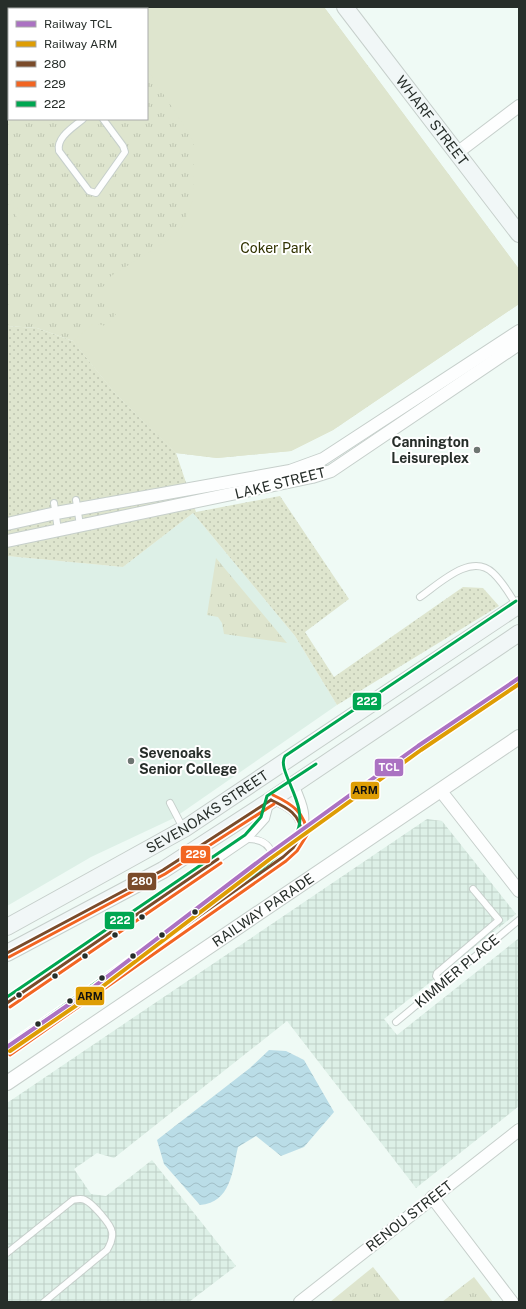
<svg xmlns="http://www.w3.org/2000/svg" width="526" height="1309" font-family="'Public Sans',sans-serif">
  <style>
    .built { fill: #ddf0e7 }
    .industrial { fill: url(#industrial-grid) }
    .grass { fill: url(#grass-dots) }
    .park { fill: url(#park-tufts); fill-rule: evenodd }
    .pitch { fill: #dee5ce }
    .water { fill: url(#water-waves) }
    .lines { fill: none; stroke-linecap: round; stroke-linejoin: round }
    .service-casing { stroke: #c6cfcb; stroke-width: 8 }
    .minor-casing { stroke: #c6cfcb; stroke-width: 14 }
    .tertiary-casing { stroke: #c6cfcb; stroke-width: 16 }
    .secondary-casing { stroke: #c6cfcb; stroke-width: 18 }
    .service { stroke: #fdfefe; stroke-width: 6 }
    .minor { stroke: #fdfefe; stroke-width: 12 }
    .tertiary { stroke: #fdfefe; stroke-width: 14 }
    .secondary { stroke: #f1f7f7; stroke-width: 16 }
    .bus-1-casing { stroke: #fff; stroke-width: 6 }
    .bus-2-casing { stroke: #fff; stroke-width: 6 }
    .bus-3-casing { stroke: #fff; stroke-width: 6 }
    .bus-1 { stroke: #7a4b2a; stroke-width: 3 }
    .bus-2 { stroke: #f26522; stroke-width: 3 }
    .bus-3 { stroke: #00a651; stroke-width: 3 }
    .rail-1-casing { stroke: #fff; stroke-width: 7 }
    .rail-2-casing { stroke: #fff; stroke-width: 7 }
    .rail-1 { stroke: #ab72c2; stroke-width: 4 }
    .rail-2 { stroke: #de9d04; stroke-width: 4 }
    .poi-dot { fill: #6d7571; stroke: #fff; stroke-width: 1.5 }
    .bus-dot { fill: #272e2a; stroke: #fff; stroke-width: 1.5 }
    .labels { text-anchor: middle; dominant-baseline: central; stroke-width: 4; stroke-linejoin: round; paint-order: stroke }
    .street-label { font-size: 14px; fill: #272e2a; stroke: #fff }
    .park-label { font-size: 14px; fill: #313201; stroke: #fff }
    .poi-label { font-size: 14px; font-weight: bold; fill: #272e2a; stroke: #fff; text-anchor: end }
    .line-badge { stroke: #fff; stroke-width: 1.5 }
    .badge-label { font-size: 11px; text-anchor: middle; font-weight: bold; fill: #fff }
    .pale-badge-label { font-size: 11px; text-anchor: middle; font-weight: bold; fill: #111 }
  </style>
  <defs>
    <pattern id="industrial-grid" width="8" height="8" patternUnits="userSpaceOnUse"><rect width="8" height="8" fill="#ddf0e7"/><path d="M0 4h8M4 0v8" fill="none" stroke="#becec6"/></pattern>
    <pattern id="grass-dots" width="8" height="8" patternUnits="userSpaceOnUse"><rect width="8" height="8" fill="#dee5ce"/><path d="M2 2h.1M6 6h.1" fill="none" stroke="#bec5b1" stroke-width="1.8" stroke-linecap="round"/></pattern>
    <pattern id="park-tufts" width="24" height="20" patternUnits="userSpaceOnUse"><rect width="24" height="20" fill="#dee5ce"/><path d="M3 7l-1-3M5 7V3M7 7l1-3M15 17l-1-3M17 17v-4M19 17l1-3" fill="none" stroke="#bec5b1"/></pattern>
    <pattern id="water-waves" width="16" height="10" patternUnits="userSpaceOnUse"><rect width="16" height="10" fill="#badde7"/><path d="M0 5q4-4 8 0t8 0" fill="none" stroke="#a0bec6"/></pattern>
  </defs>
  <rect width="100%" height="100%" fill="#effaf5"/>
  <polygon class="built" points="193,513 295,636 337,705 174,818 91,857 7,906 7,556 123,567"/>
  <polygon class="industrial" points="427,819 442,821 516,914 384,1019 397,1035 519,938 519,1106 416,1188 287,1021 114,1158 97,1153 74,1169 91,1194 106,1196 152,1160 236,1266 189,1302 7,1302 7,1103"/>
  <polygon class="grass" points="7,326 37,328 73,341 115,393 176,453 196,512 280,496 349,599 305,632 334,677 463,587 483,588 499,606 337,705 295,636 193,513 123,567 7,556"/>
  <g class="park">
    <path d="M7,7H324L519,269V304L333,430L291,451L217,458L176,453L115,393L73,341L37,328L7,326ZM9,9H147V119H9Z"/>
    <polygon points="216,558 287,643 224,634 222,623 218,617 207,615"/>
    <polygon points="373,1267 401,1302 330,1302"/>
    <polygon points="474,1277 493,1302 442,1302"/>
  </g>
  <g class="pitch">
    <polygon points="113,7 324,7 519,269 519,304 333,430 291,451 217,458 176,453 115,393 73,341 94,323 106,326 117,313 95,298 111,276 165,242 182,227 192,202 194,176 194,142 147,68 147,9 110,9"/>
    <polygon points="7,194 18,209 20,208 27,217 20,222 14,213 16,211 7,199"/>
  </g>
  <path class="water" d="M269,1050L286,1051L304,1060L334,1112L304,1147L281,1156L256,1136L238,1147C232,1172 231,1202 200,1205L164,1164L157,1140L250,1068Z"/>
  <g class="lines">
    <g class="service-casing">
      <g id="service">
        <polyline points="70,7 70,9"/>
        <path d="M83,119C74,127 56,137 59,151L89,191L96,193L125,152L123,146L103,119"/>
        <polyline points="76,500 80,525"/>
        <polyline points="54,503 58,530"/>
        <path d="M420,597C439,584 471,552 493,573C503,582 510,595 517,606"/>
        <polyline points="170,803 183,828"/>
        <path d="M248,839C259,839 269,843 272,854L269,866"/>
        <polyline points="442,984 436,976 437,973 499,920 473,889"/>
        <path d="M7,1003L248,839L266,819L271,800C287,807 301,813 302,833"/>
        <polyline points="396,1022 519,920"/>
        <path d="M7,1051C72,1008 133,961 197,917C216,903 235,890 254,877C270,866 290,855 300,838C311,819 303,802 295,784"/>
        <path d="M7,1253L73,1200C78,1199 81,1198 85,1200C92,1203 111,1224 112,1232C113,1238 110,1245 107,1250L44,1302"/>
      </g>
    </g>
    <g class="minor-casing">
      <g id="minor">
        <polyline points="457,153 519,106"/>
        <polyline points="7,524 56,513 290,471 323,459 519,331"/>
        <polyline points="7,541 312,477 331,471 519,344"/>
        <polyline points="440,790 519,891"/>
        <polyline points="432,1197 512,1302"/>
        <polyline points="300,1302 519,1130"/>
      </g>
    </g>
    <g class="tertiary-casing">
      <g id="tertiary">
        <path id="s1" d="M7,1083L519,737"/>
      </g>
    </g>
    <g class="secondary-casing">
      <g id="secondary">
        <path id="s2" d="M345,7L519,234"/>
        <path id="s3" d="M7,927L184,829L519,605"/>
        <polyline points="7,953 163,870 271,800 519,633"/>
      </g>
    </g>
    <use href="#service" class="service"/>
    <use href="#minor" class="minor"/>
    <use href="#tertiary" class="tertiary"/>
    <use href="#secondary" class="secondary"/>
    <g class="bus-1-casing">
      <g id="bus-1">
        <polyline points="7,953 163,870 271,800"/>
        <polyline points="7,1003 218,859"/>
        <path d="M7,1051L283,857L293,848L302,834C300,814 288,808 271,800"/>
      </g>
    </g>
    <g class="bus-2-casing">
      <g id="bus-2">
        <polyline points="9,957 165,874 274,804"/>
        <polyline points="10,1007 221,863"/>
        <path d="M10,1055L286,861L297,851L307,835C306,813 292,804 273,795"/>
      </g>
    </g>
    <g class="bus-3-casing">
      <g id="bus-3">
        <polyline points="7,997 245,835 261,817 267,796 316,764"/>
        <path d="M7,1045C68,1004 127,959 187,918C216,898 278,864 295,836C313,808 275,771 285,756L516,601"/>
      </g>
    </g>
    <use href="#bus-1" class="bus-1"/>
    <use href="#bus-2" class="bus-2"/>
    <use href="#bus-3" class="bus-3"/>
    <g class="rail-1-casing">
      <polyline id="rail-1" points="7,1047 87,992 267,855 418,746 519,678"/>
    </g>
    <g class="rail-2-casing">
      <polyline id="rail-2" points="10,1051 90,996 270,859 421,750 519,684"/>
    </g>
    <use href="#rail-1" class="rail-1"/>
    <use href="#rail-2" class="rail-2"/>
  </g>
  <g class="poi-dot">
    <circle cx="477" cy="450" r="4"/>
    <circle cx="131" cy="761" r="4"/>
  </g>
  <g class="bus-dot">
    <circle cx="195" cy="912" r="3.5"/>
    <circle cx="142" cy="917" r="3.5"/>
    <circle cx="115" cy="935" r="3.5"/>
    <circle cx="162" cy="935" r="3.5"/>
    <circle cx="85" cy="956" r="3.5"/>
    <circle cx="133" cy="956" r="3.5"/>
    <circle cx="55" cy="976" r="3.5"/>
    <circle cx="102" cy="978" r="3.5"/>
    <circle cx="19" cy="995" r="3.5"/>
    <circle cx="70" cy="1001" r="3.5"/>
    <circle cx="38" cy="1024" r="3.5"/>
  </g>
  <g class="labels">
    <g class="street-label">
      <text stroke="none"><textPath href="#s2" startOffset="143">WHARF STREET</textPath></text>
      <text transform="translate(280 483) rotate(-14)">LAKE STREET</text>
      <text stroke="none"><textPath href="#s3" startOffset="231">SEVENOAKS STREET</textPath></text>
      <text stroke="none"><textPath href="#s1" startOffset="309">RAILWAY PARADE</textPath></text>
      <text transform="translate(457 971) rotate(-40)">KIMMER PLACE</text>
      <text transform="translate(409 1216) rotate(-38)">RENOU STREET</text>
    </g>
    <g class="park-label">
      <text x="276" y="248">Coker Park</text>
    </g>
    <g class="poi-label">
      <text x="469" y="442">Cannington<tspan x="469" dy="16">Leisureplex</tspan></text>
      <text x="139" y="753" text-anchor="start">Sevenoaks<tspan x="139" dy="16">Senior College</tspan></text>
    </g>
  </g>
  <g class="line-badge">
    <rect x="352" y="692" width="30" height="19" rx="4" fill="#00a651"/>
    <rect x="374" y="758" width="30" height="19" rx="4" fill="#ab72c2"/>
    <rect x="350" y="781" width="30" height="19" rx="4" fill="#de9d04"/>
    <rect x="180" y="845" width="31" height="19" rx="4" fill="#f26522"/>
    <rect x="127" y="872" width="30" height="19" rx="4" fill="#7a4b2a"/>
    <rect x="104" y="911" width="31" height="19" rx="4" fill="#00a651"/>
    <rect x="75" y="986" width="30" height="20" rx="4" fill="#de9d04"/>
  </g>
  <g class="badge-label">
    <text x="367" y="705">222</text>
    <text x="389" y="771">TCL</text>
    <text x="196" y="858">229</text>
    <text x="142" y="885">280</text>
    <text x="120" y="924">222</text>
  </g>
  <g class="pale-badge-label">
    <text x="365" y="794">ARM</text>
    <text x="90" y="1000">ARM</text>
  </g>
  <rect width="526" height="1309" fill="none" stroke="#272e2a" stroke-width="16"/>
  <rect x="8" y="8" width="140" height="112" fill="#ffffff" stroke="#a9abaa"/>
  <rect x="16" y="21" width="20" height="6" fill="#ab72c2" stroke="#a9abaa"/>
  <text x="44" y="28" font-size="12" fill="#272e2a">Railway TCL</text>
  <rect x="16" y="41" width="20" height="6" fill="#de9d04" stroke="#a9abaa"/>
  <text x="44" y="48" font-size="12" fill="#272e2a">Railway ARM</text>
  <rect x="16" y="61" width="20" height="6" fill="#7a4b2a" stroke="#a9abaa"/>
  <text x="44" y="68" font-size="12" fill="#272e2a">280</text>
  <rect x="16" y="81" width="20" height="6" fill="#f26522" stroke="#a9abaa"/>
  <text x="44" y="88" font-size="12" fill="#272e2a">229</text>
  <rect x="16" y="101" width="20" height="6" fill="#00a651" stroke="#a9abaa"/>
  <text x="44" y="108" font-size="12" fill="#272e2a">222</text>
</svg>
